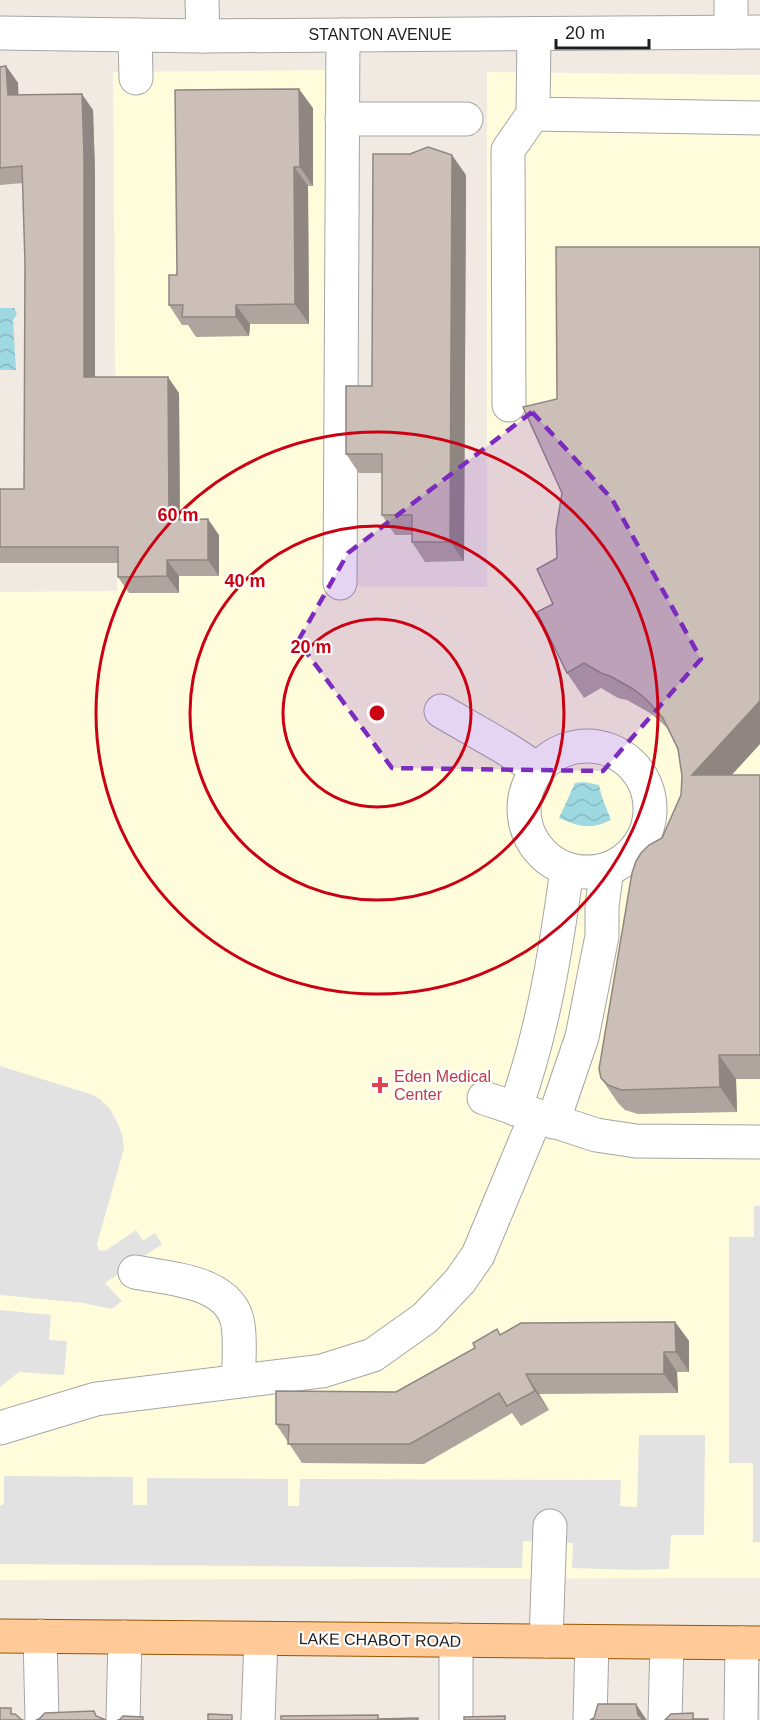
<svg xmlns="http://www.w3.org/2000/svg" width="760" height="1720" font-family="Helvetica,sans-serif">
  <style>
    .education { fill: #fffcdc }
    .parking { fill: #e2e2e2 }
    .water { fill: url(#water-waves) }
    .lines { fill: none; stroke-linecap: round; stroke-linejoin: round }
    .minor-casing { stroke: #a5a5a5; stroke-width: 35 }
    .major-casing { stroke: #975700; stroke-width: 35 }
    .minor { stroke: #fff; stroke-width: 33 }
    .major { stroke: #ffc998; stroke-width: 33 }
    .wall { fill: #afa49e }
    .shaded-wall { fill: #8f8681 }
    .building { fill: #ccbfb8; stroke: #8f8681; stroke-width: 1.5 }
    .marked { fill: #7b2cbf; fill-opacity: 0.2; stroke: #7b2cbf; stroke-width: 4.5; stroke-dasharray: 12 8; stroke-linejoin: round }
    .ring { fill: none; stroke: #cb0012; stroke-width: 3 }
    .health-dot { fill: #e0444e; stroke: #fff; stroke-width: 2 }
    .labels { text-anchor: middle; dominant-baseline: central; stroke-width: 4.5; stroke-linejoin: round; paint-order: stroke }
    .street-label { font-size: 16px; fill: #1e1e1e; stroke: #fff }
    .health-label { font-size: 16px; fill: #be3a42; stroke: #fff; text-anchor: start }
    .centre { fill: #cb0012; stroke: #fff; stroke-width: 3 }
    .ring-label { font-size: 18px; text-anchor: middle; font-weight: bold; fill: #cb0012; stroke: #fff; stroke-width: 4.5; stroke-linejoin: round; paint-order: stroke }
  </style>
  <defs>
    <pattern id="water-waves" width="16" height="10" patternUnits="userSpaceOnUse" patternTransform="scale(1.5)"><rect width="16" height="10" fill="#9ed9e2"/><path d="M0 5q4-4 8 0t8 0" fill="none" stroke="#88bac1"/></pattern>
  </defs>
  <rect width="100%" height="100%" fill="#f0eae2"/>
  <polygon class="education" points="334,70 323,586 487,587 487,72 760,75 760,1578 0,1580 0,592 117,591 113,72"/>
  <g class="parking">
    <polygon points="0,1066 90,1094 100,1099 110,1109 117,1122 122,1134 124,1148 97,1244 99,1250 105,1251 136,1230 143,1241 155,1233 162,1244 105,1283 122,1301 112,1309 83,1303 0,1295"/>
    <polygon points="754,1206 760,1206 760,1542 753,1542 753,1463 729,1463 729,1237 754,1237"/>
    <polygon points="0,1310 51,1315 49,1340 67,1341 64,1375 19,1372 0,1387"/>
    <polygon points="639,1435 705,1435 704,1535 671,1535 669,1569 635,1570 572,1568 573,1543 523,1541 522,1568 0,1564 0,1506 4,1504 4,1476 133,1477 133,1505 147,1505 147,1478 288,1479 288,1506 299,1506 300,1479 621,1480 620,1506 637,1507"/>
  </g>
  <g class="water">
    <polygon points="0,308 14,308 17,314 13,320 16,370 0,370"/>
    <path d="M584,782L599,785L602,797L611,820C590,830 580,827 559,818L575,783Z"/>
  </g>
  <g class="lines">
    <g class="minor-casing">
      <g id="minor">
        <polyline points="202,0 203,36"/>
        <polyline points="731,32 731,0"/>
        <polyline points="0,33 203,36 760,32"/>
        <polyline points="534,34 533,114 760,118"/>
        <polyline points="135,35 136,78"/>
        <polyline points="342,119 466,119"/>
        <polyline points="509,405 508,150 533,114"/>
        <polyline points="340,583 343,35"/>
        <polyline points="441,711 505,748 537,769"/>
        <circle cx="587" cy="809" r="63"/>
        <polyline points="484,1098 596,1135 636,1141 760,1142"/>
        <path d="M515,1109C543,1032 556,950 567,869"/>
        <polyline points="553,1122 582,1037 602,936 602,906 607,869"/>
        <path d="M135,1272C170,1279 232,1281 238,1325C241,1344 238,1363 239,1381"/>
        <polyline points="0,1428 96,1399 322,1371 373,1355 425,1318 460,1281 478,1255 536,1116"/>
        <polyline points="40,1636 42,1720"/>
        <polyline points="546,1641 550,1526"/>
        <polyline points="123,1720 125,1637"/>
        <polyline points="258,1720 261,1639"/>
        <polyline points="456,1720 456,1640"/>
        <polyline points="590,1720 592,1642"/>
        <polyline points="665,1720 667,1643"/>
        <polyline points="741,1720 742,1643"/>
      </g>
    </g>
    <g class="major-casing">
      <polyline id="major" points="0,1636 760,1643"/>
    </g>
    <use href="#minor" class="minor"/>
    <use href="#major" class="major"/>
  </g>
  <g class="wall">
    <polygon points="6,66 18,83 18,95 93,110 95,173 95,377 179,393 180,520 219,535 219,576 179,576 179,593 129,593 118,577 118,563 0,563 0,489 24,489 25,263 23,183 0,185 0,67"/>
    <polygon points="313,108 313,186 308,186 309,324 250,324 249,336 196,337 188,325 182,325 169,305 177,275"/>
    <polygon points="466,175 464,561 425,562 412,542 412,535 395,535 382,515 382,473 359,473 346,454 372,386"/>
    <polygon points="760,247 760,744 731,775 760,775 760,1079 736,1079 737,1112 638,1114 625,1110 618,1103 601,1078 662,838 681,795 682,776 678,749 668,729 663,724 650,713 627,700 618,698 601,688 584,698 567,673 553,604 562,493 557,399"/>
    <polygon points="675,1322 689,1341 689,1372 677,1372 678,1393 539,1394 549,1410 521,1426 512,1413 424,1464 302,1463 276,1424 396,1392 501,1334"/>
  </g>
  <g class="shaded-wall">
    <polygon points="6,66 18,83 19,111 8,95"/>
    <polygon points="299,89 313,108 313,186 300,167"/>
    <polygon points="82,94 93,110 95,173 95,393 84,377"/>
    <polygon points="452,155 466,175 464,561 450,542"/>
    <polygon points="294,167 308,186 309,324 295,304"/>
    <polygon points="236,305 250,324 249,336 236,317"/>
    <polygon points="168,377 179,393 180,536 169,520"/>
    <polygon points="208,519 219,535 219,576 208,560"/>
    <polygon points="167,560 179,576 179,593 167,576"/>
    <polygon points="760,701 760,744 709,800 692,775"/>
    <polygon points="719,1055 736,1079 737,1112 720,1087"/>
    <polygon points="675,1322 689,1341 689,1372 676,1352"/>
    <polygon points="664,1352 677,1372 678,1393 664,1374"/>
    <polygon points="526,1374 539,1394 549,1410 535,1391"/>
    <polygon points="636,1704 646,1719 647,1720 642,1720 638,1715"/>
  </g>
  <g class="building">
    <polygon points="6,66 8,95 82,94 84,157 84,377 168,377 169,520 208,519 208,560 167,560 167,576 118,577 118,547 0,547 0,489 24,489 25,263 22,166 0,168 0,67"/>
    <polygon points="299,89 300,167 294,167 295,304 236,305 236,317 182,317 183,305 169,305 169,275 177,275 175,90"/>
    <polygon points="428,147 452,155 450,542 412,542 412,515 382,515 382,454 346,454 346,386 372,386 373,154 410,154"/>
    <polygon points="556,247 760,247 760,701 692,775 760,775 760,1055 719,1055 720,1087 621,1090 608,1085 601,1078 599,1069 632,873 636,861 641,853 649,845 662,838 681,795 682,776 678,749 663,718 646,699 633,689 610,676 601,673 584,663 567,673 537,612 553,604 537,569 557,558 556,530 562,493 523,407 557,399"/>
    <polygon points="675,1322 676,1352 664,1352 664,1374 526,1374 535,1391 507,1406 499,1393 410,1444 288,1444 289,1425 276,1424 276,1391 396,1392 475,1348 473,1343 497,1329 500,1335 521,1323"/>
    <polygon points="598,1704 636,1704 638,1715 644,1720 590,1720 594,1718"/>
    <polygon points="0,1708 11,1708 11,1714 15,1714 22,1720 24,1720 0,1720"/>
    <polygon points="94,1711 96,1716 106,1720 36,1720 39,1719 45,1713"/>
    <polygon points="693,1713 693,1719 708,1719 708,1720 665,1720 671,1714"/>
    <polygon points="208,1714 232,1715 232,1720 208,1720"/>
    <polygon points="378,1715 378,1719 418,1718 418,1720 281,1720 281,1716"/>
    <polygon points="123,1716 143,1717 143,1720 117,1720 119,1720"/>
    <polygon points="505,1716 505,1720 464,1720 464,1717"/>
  </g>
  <path class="marked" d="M532,412L612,499L701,659L603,771L392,768L298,641L348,553Z"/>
  <g class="ring">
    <circle cx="377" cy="713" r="94"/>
    <circle cx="377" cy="713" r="187"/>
    <circle cx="377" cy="713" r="281"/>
  </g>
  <path class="health-dot" d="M377 1076h6v6h6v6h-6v6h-6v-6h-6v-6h6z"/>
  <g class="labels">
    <g class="street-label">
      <text x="380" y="34">STANTON AVENUE</text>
      <text transform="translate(380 1640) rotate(1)">LAKE CHABOT ROAD</text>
    </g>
    <g class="health-label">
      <text x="394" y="1076">Eden Medical<tspan x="394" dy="18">Center</tspan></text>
    </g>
  </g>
  <circle cx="377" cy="713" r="9" class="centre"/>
  <g class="ring-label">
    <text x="178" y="521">60 m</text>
    <text x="245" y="587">40 m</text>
    <text x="311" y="653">20 m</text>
  </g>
  <path d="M556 39v9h93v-9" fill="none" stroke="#1e1e1e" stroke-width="3"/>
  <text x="565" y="39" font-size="18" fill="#1e1e1e" stroke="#ffffff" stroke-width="4.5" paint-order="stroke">20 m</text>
</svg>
